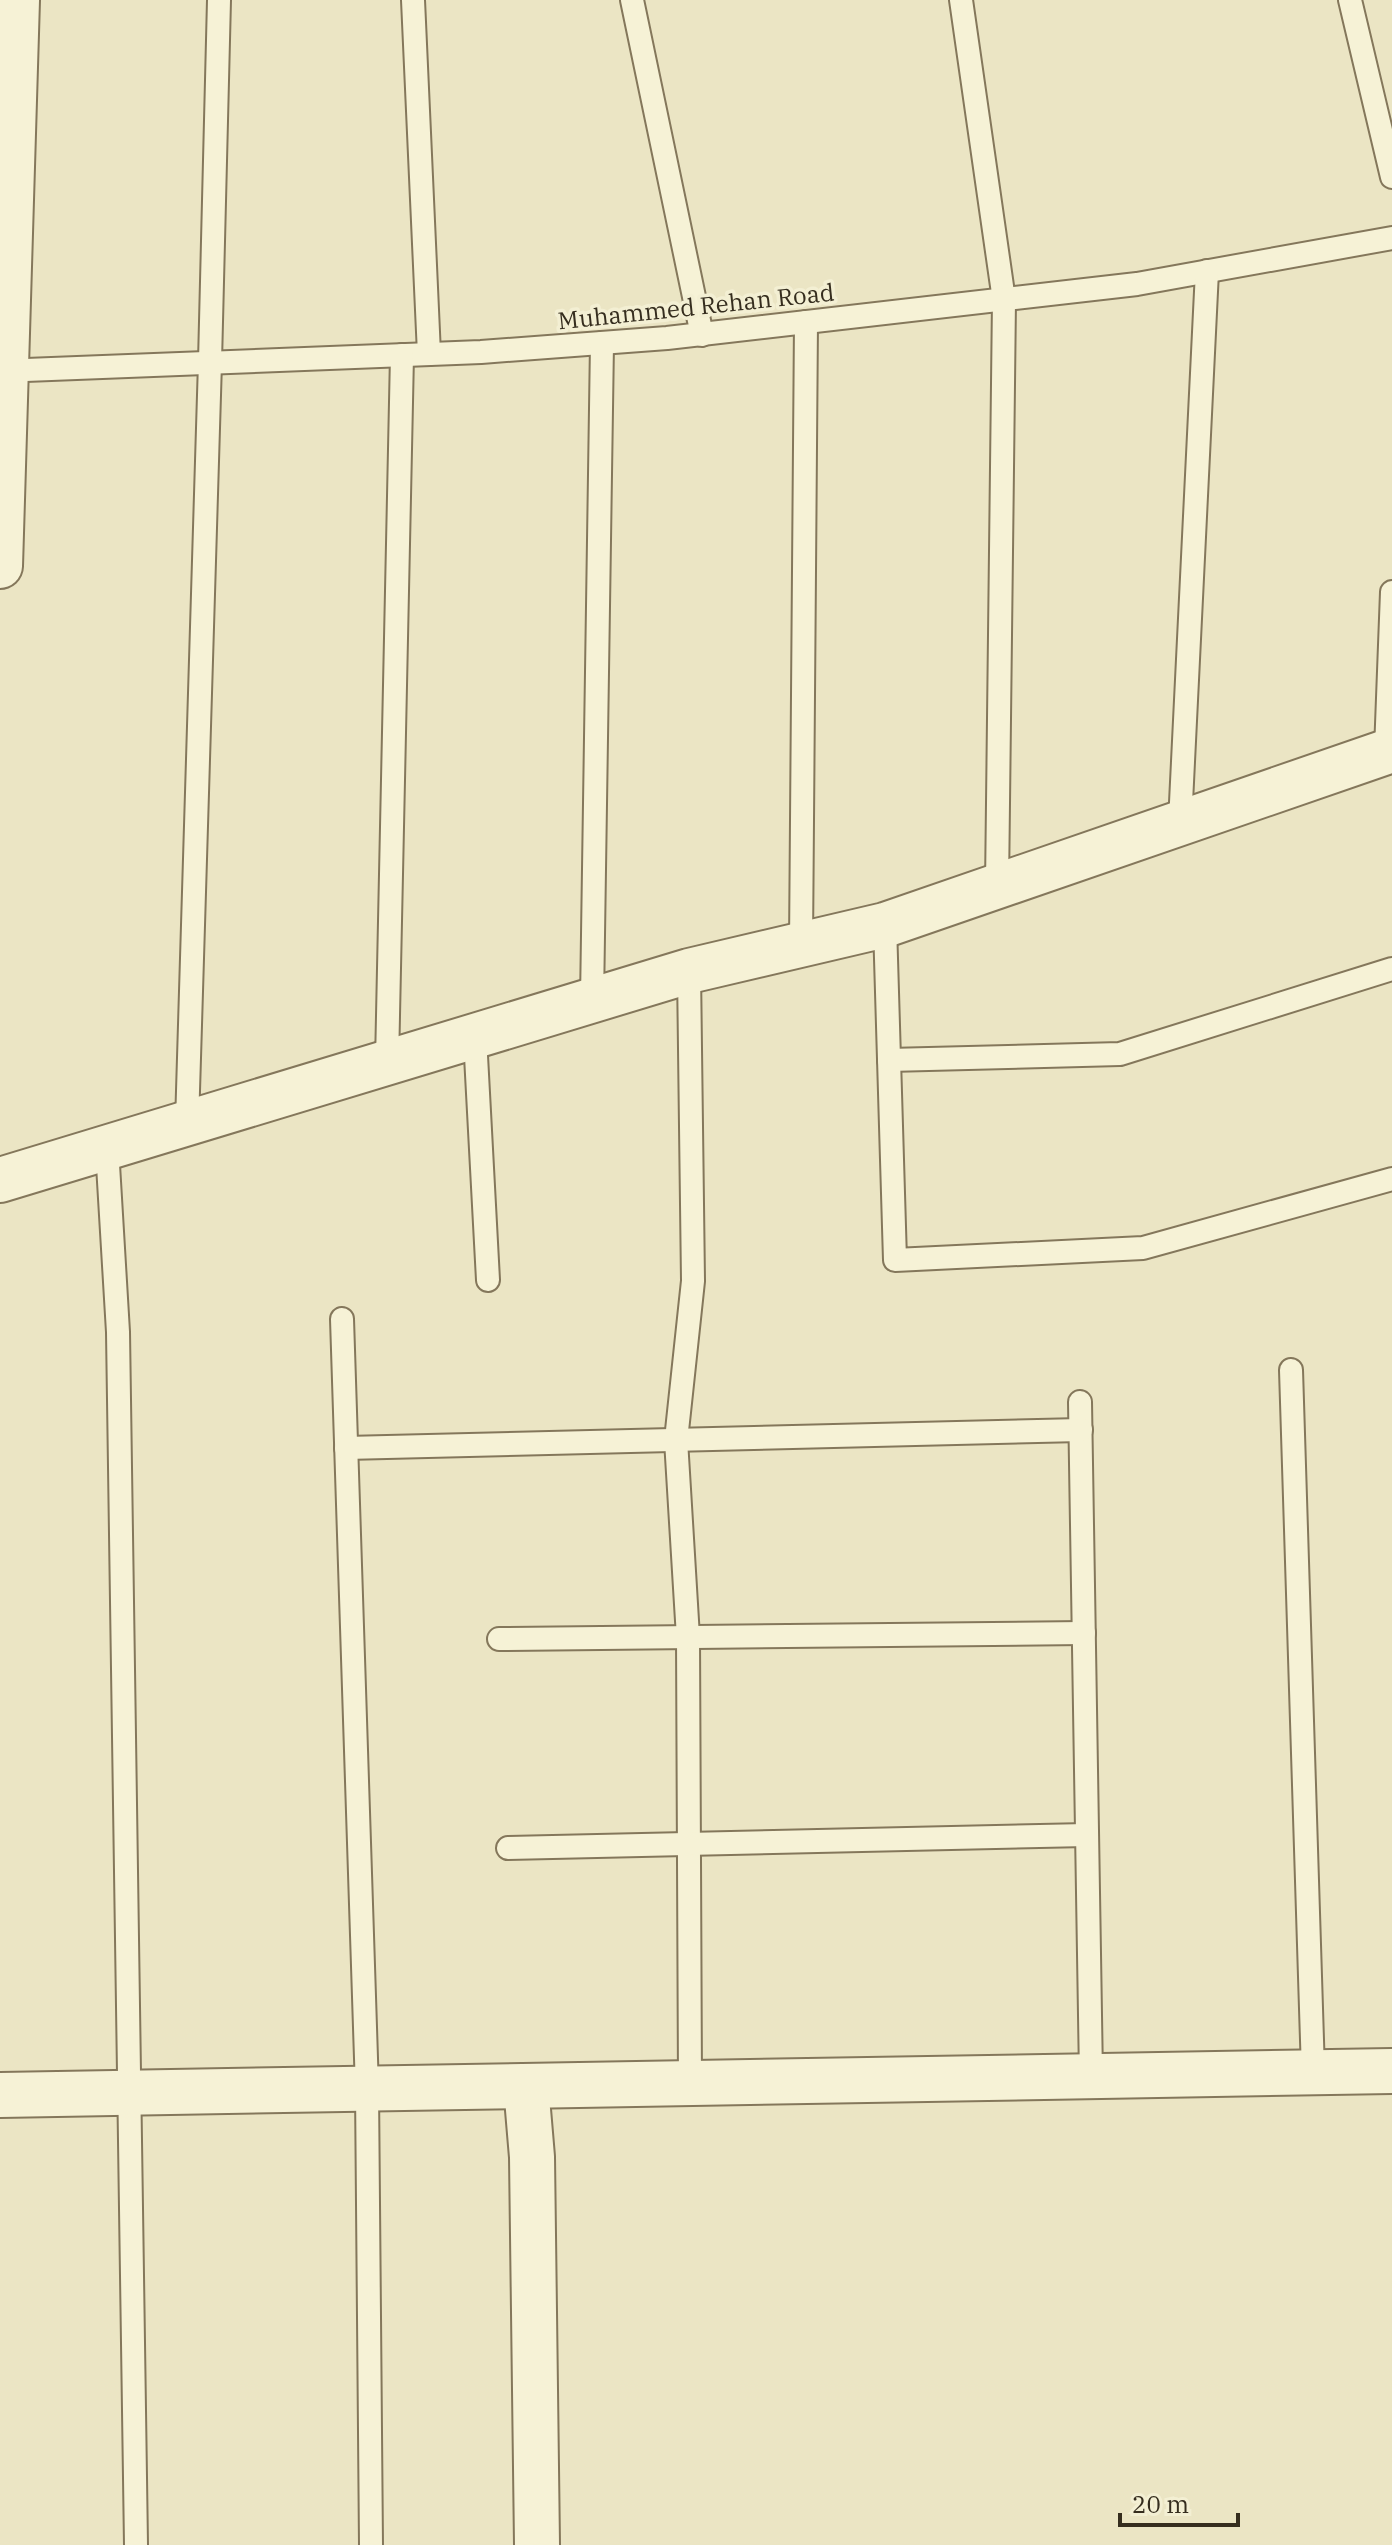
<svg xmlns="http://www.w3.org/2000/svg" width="1392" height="2545" font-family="'IBM Plex Serif',serif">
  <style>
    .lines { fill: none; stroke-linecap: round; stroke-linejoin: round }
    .service-casing { stroke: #84775b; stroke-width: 26 }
    .minor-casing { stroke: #84775b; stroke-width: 48 }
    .service { stroke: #f6f2d6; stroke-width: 22 }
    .minor { stroke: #f6f2d6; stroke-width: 44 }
    .labels { text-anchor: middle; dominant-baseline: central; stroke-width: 7; stroke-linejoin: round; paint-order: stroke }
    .street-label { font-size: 24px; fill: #352d1e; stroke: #f3efd3 }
  </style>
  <rect width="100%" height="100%" fill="#ebe5c4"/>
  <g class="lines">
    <g class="service-casing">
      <g id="service">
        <polyline points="413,0 429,354"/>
        <polyline points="632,0 702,335"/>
        <polyline points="961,0 1004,300 997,887"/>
        <polyline points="1350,0 1392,177"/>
        <polyline points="0,371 481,352 667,338 1137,284 1392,238"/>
        <polyline points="1386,751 1392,592"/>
        <polyline points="1180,823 1207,271"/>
        <polyline points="885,925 895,1260 1143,1248 1392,1179"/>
        <polyline points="801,945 806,322"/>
        <polyline points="689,971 693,1281 676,1440 688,1637 690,2083"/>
        <polyline points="592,1001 602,343"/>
        <polyline points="475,1037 488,1280"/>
        <polyline points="889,1060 1120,1054 1392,969"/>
        <polyline points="387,1063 402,355"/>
        <polyline points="187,1124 210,362 219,0"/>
        <polyline points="107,1148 118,1332 136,2545"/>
        <polyline points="342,1319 367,2089 371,2545"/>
        <polyline points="1291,1370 1313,2072"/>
        <polyline points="1080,1402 1091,2076"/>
        <polyline points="346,1448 1081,1430"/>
        <polyline points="499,1639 1084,1633"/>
        <polyline points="508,1848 1087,1835"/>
      </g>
    </g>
    <g class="minor-casing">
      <g id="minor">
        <polyline points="0,566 17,0"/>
        <polyline points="0,1180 689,971 885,925 1392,750"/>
        <polyline points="526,2086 532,2157 537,2545"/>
        <polyline points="0,2095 1392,2071"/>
      </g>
    </g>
    <use href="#service" class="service"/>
    <use href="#minor" class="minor"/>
  </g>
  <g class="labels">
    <g class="street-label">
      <text transform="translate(696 306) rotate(-6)">Muhammed Rehan Road</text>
    </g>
  </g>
  <path d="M1120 2513v12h118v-12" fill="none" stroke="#352d1e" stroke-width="4"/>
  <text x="1132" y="2513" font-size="24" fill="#352d1e" stroke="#f3efd3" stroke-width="6" paint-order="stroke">20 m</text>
</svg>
